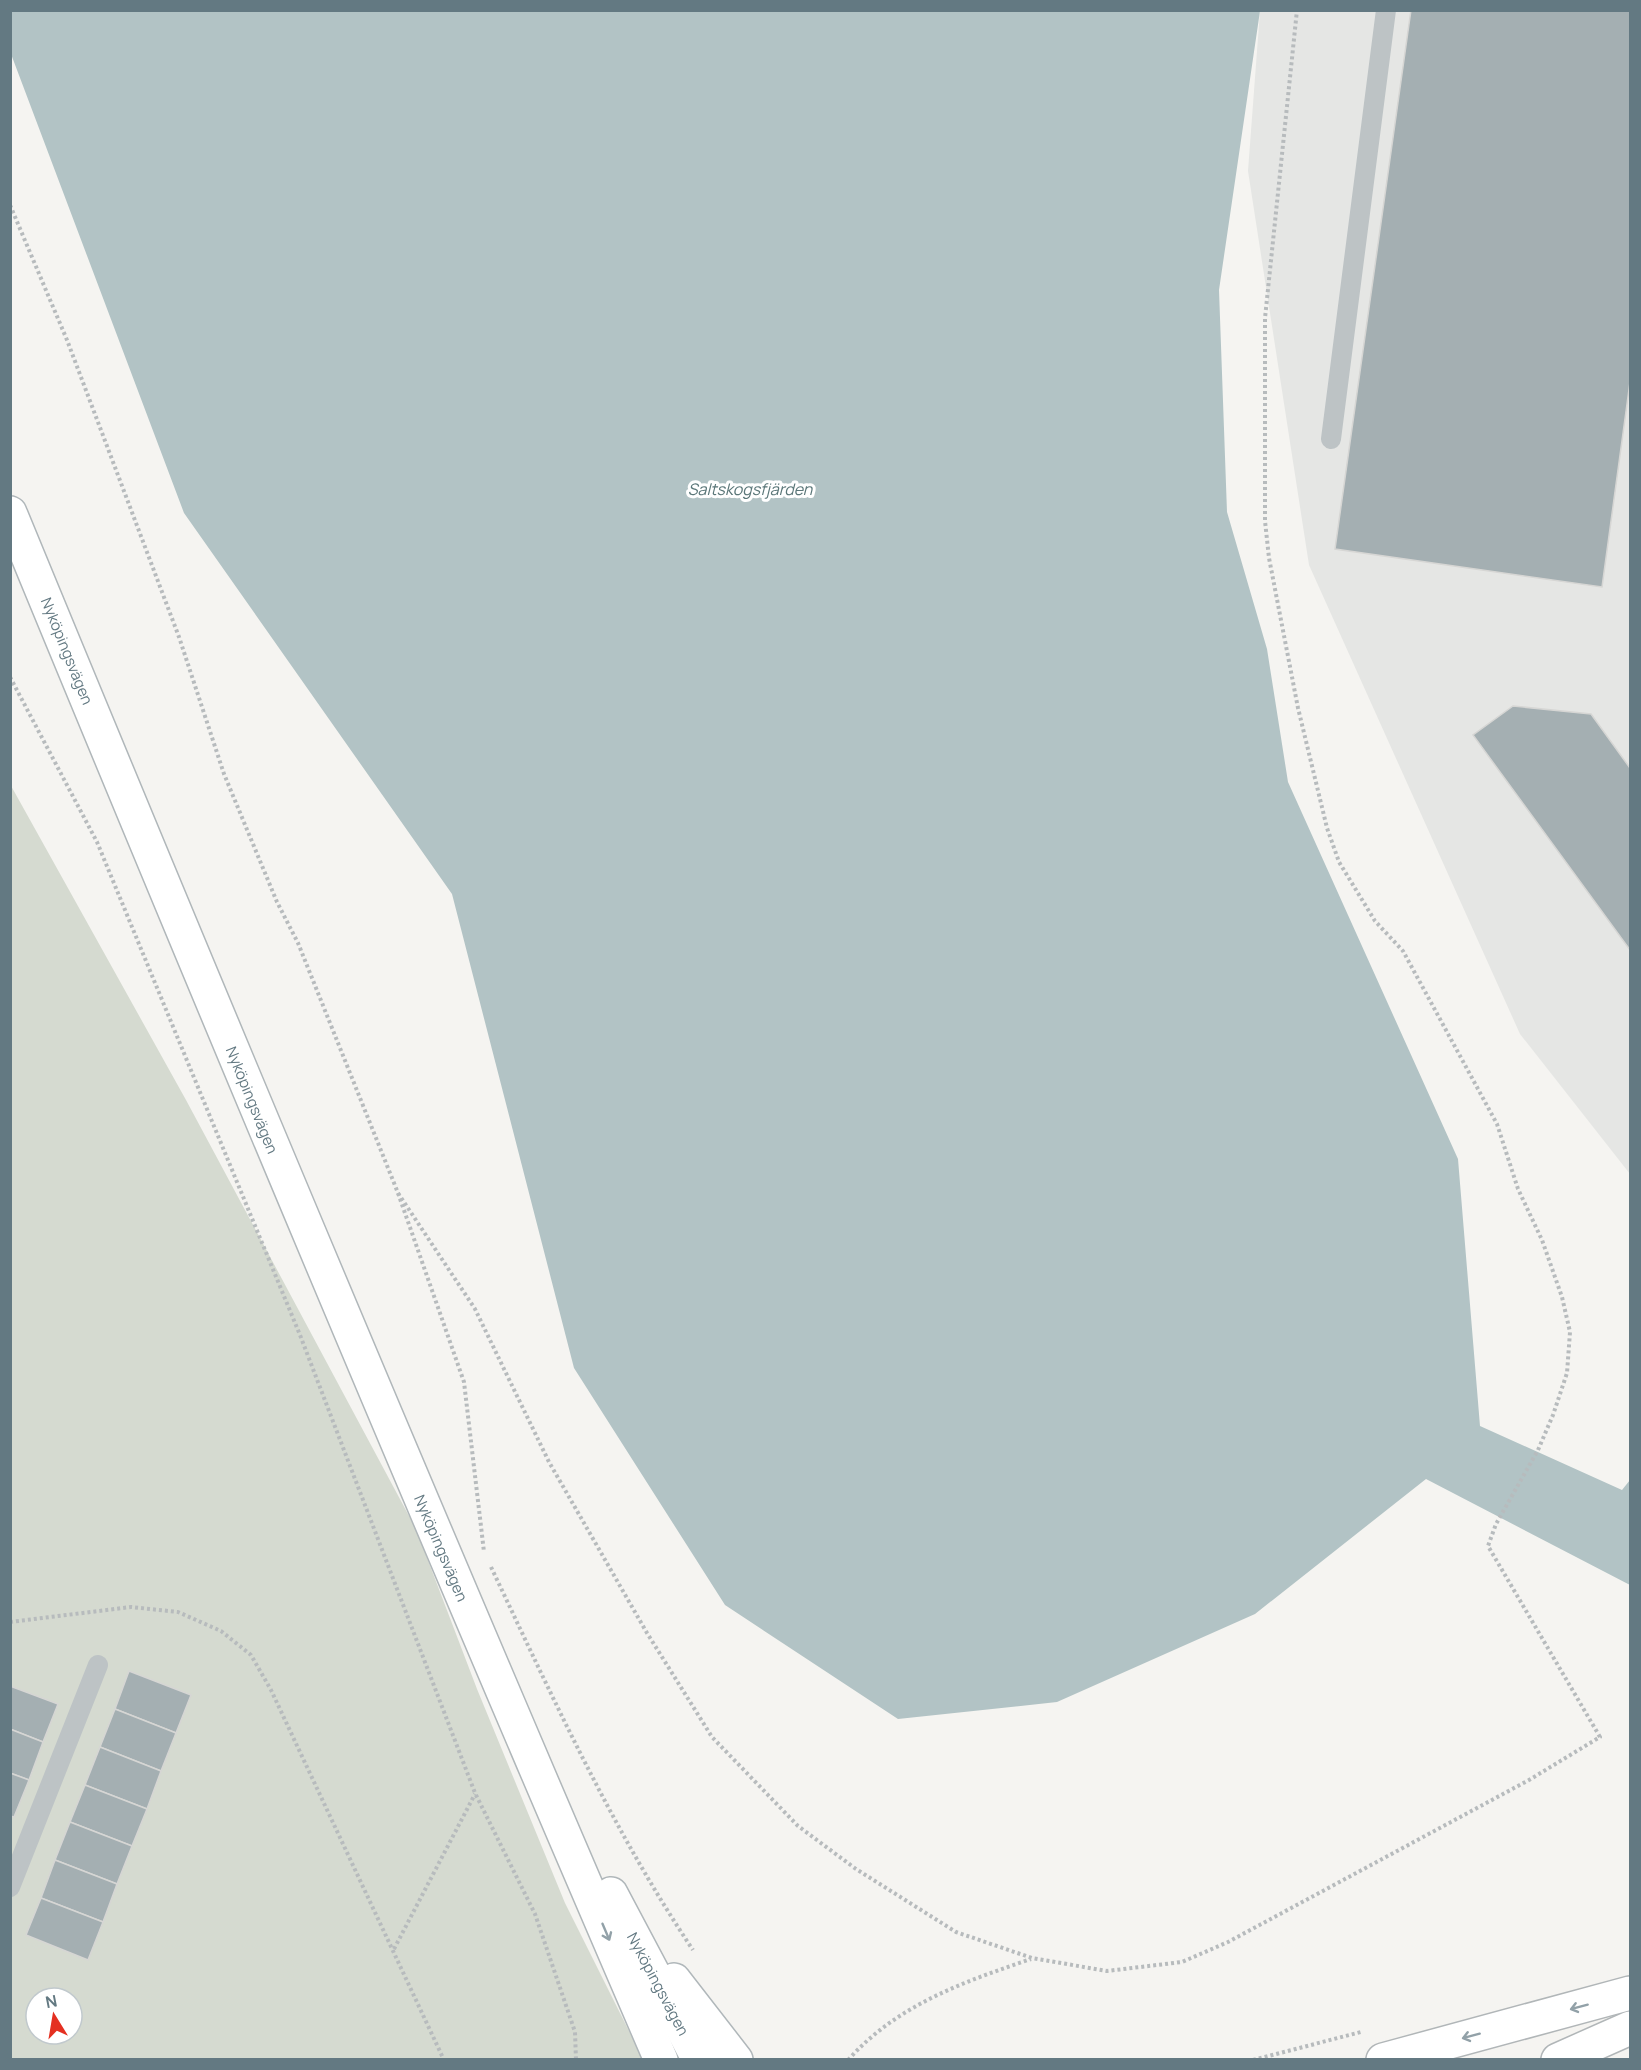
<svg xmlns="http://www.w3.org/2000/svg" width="1641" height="2070" font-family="Manrope,sans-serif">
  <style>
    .built { fill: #e5e6e4 }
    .green { fill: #d5dad0; fill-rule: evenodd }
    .water { fill: #b2c3c5 }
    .building { fill: #a4afb2; stroke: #d6d6d4; stroke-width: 1.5 }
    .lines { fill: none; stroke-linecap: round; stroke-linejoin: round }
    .secondary-casing { stroke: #b0b7ba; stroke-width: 36 }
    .motorway-casing { stroke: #b1b6b8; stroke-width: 36 }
    .path { stroke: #b7bbbd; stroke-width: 4; stroke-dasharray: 3 3; stroke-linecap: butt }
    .service { stroke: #bdc3c5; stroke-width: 20 }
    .secondary { stroke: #fff; stroke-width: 33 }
    .motorway { stroke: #fff; stroke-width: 33 }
    .oneway { stroke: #92a1a8 }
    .labels { text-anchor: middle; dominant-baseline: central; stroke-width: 6; stroke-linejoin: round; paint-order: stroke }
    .street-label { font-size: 15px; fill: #637982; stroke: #fff }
    .water-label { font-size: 16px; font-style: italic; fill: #5a7678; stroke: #fff }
  </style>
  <rect width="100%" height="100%" fill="#f5f4f1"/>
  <polygon class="built" points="1260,11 1630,11 1630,1174 1520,1034 1309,565 1248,171"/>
  <path class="green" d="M10,784L186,1100L416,1529L477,1689L565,1903L643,2059H11ZM36,1998H72V2034H36Z"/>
  <polygon class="water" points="11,10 1260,11 1219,290 1227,512 1267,649 1288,782 1458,1159 1480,1426 1622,1490 1630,1480 1630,1585 1426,1479 1255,1614 1057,1702 898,1719 725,1605 574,1368 452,894 184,513 11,54"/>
  <g class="building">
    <polygon points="1411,10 1630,10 1630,382 1602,587 1335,549"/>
    <polygon points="1513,706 1591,714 1630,768 1630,950 1473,735"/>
    <polygon points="129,1671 191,1695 176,1733 115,1709"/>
    <polygon points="10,1686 58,1704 43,1742 10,1729"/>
    <polygon points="115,1709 176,1733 161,1771 100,1747"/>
    <polygon points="10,1729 43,1742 29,1780 10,1773"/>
    <polygon points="100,1747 161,1771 147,1809 85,1785"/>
    <polygon points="10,1773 29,1780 14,1817 10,1816"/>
    <polygon points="85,1785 147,1809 132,1846 70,1822"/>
    <polygon points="70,1822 132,1846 117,1884 55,1860"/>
    <polygon points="55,1860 117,1884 103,1922 41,1898"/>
    <polygon points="41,1898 103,1922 88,1960 26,1935"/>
  </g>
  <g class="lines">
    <g class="secondary-casing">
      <g id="secondary">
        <path d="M10,513C223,1030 439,1546 661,2060"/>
        <polyline points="611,1894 699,2060"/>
        <polyline points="674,1980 736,2060"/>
      </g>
    </g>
    <g class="motorway-casing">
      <g id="motorway">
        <polyline points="1383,2060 1630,1993"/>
        <polyline points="1558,2060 1630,2028"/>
      </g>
    </g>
    <g class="path">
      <polyline points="10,205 67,340 179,637 224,774 277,902 298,943 398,1193 464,1382 484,1552"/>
      <polyline points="10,677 97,842 300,1335 475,1793 535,1914 575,2032 576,2060"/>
      <polyline points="398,1193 475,1309 549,1462 647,1633 712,1737 798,1826 856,1869 956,1932 1032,1958 1107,1971 1182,1962 1228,1942 1529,1780 1600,1737 1488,1546 1496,1524 1538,1450 1553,1415 1567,1373 1570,1332 1562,1297 1542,1240 1518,1189 1497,1124 1403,951 1375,921 1339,862 1327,828 1298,708 1269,558 1265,521 1265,318 1297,10"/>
      <path d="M491,1567C553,1698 612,1829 693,1950"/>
      <polyline points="10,1622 131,1607 178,1612 221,1631 251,1655 271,1690 444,2060"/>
      <polyline points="394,1949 475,1794"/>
      <path d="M848,2060C897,2005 963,1982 1031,1959"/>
      <polyline points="1253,2060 1361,2032"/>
    </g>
    <g class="service">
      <polyline points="1331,439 1386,10"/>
      <polyline points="10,1887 98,1665"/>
    </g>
    <use href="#secondary" class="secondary"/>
    <use href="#motorway" class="motorway"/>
  </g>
  <defs><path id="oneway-shaft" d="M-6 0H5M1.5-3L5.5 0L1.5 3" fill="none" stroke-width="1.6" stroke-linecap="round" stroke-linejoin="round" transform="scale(1.5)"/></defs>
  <g class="oneway">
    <use href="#oneway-shaft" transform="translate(606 1932) rotate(67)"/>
    <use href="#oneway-shaft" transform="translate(1579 2007) rotate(165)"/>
    <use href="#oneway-shaft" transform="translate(1471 2036) rotate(165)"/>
  </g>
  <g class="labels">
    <g class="street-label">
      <text transform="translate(67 651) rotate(68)">Nyköpingsvägen</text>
      <text transform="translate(252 1100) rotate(68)">Nyköpingsvägen</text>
      <text transform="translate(441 1548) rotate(67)">Nyköpingsvägen</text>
      <text transform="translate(658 1984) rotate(62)">Nyköpingsvägen</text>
    </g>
    <g class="water-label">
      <text x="750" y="489">Saltskogsfjärden</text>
    </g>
  </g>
  <rect width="1641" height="2070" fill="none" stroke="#637982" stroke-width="24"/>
  <g transform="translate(54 2016) rotate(349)"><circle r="28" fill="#ffffff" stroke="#c1c9cd" stroke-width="1.5"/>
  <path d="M0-4.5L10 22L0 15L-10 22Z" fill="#e43021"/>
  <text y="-9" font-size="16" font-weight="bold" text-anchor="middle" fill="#637982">N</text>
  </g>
</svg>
